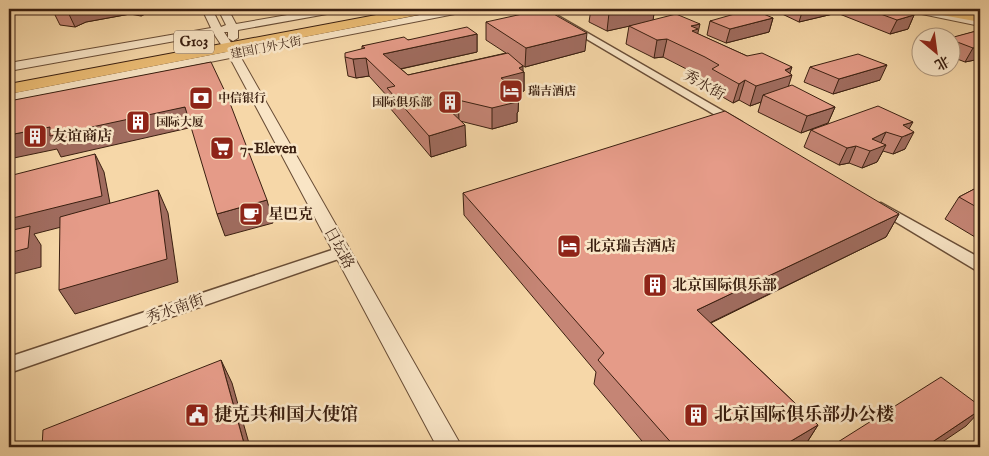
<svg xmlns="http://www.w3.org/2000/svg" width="989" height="456" font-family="'IM FELL English','Noto Serif SC',serif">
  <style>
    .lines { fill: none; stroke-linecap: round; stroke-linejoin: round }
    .minor-casing { stroke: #694d36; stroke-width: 3 }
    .tertiary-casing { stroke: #694d36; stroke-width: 2 }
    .trunk-casing { stroke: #3a1f10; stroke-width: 2 }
    .minor { fill: #f9e5c6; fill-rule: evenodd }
    .tertiary { fill: #f9e5c6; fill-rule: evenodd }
    .trunk { fill: #ebbc74; fill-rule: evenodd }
    .wall { fill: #c58575; stroke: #3a1f10 }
    .shaded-wall { fill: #a06c5f; stroke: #3a1f10 }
    .building { fill: #e59b88; stroke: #3a1f10 }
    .labels { text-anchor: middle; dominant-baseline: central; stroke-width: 5; stroke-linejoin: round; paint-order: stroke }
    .far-street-label { font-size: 12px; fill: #3a1f10; stroke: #f9e5c6 }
    .far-poi-label { font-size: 12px; font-weight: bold; fill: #3a1f10; stroke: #f9e5c6; text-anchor: start }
    .shield { fill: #f9e5c6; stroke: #735a47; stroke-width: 1 }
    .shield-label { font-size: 14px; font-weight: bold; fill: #3a1f10 }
    .street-label { font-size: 15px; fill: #3a1f10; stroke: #f9e5c6 }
    .poi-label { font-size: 15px; font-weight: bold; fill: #3a1f10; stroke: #f9e5c6; text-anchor: start }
    .near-poi-label { font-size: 18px; font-weight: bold; fill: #3a1f10; stroke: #f9e5c6; text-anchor: start }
  </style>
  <rect width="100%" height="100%" fill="#f6d7a8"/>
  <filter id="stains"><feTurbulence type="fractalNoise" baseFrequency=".004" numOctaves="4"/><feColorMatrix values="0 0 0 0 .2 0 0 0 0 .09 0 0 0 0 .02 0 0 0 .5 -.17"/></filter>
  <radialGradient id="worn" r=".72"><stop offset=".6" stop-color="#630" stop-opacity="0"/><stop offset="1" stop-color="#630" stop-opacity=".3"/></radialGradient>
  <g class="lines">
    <g class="minor-casing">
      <g id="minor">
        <polygon points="223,9 243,9 224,14 220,11"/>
        <polygon points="536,9 546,9 742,122 736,126 732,125"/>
        <polygon points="881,203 980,258 980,270 974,269 876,210 874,207 876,204"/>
        <polygon points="341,247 347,248 349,252 347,256 9,373 9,357"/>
      </g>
    </g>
    <g class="tertiary-casing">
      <g id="tertiary">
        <polygon points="202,9 212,9 221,27 226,25 218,9 228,9 236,24 322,9 343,9 338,12 238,30 238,38 233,41 228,38 228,32 224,32 236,50 451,9 470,9 465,12 240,56 462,447 437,447 230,58 9,102 9,94 226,52 214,34 9,71 9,63 211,28"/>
        <polygon points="907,9 925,9 980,20 980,26 912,12"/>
      </g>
    </g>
    <g class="trunk-casing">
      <g id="trunk">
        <polygon points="408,9 435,9 428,13 9,94 9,84"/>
        <polygon points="924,9 952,9 980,14 980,22 931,13"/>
      </g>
    </g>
    <use href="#minor" class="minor"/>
    <use href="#tertiary" class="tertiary"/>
    <use href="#trunk" class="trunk"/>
  </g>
  <g class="wall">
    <polygon points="52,9 155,9 141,16 130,14 86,22 75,27 60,25"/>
    <polygon points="591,9 675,9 654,13 653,20 698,34 747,56 790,73 788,86 835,107 828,123 801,133 758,112 761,102 750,106 739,100 733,103 707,88 708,81 700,76 663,57 654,58 626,44 629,26 607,31 589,22"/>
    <polygon points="781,9 896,9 914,15 908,29 890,34 837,13 799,22 780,13"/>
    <polygon points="773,18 769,32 726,43 707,35 710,21"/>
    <polygon points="486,22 585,51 525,67 519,63 523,71 524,72 524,91 519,92 518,112 517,113 517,122 492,129 460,121 466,146 431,157 390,108 388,97 369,76 356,78 348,76 345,57 362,49 362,46 408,40 477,34 477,52 401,69 408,75 506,53 486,40"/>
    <polygon points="980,30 980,59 965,62 952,57 952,38"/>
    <polygon points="810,67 880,80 833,94 804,82"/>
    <polygon points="909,129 905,149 893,154 883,151 877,162 862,168 849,163 839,165 804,147 811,130"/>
    <polygon points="980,186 980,240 945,219 959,197"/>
    <polygon points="463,193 899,214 886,237 711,323 818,425 804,447 647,447 594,384 596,372 464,215"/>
  </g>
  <g class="shaded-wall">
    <polygon points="9,9 13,9 14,10 9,33"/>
    <polygon points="69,9 128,9 130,14 86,22 75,27 67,10"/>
    <polygon points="138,9 155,9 141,16"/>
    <polygon points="632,9 675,9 654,13 653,21 607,31 609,13"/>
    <polygon points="803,9 839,9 837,13 799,22"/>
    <polygon points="914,15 908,29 890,34 897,20"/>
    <polygon points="773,18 769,32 726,43 730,29"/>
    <polygon points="700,24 696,41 691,26"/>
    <polygon points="587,33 585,51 525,67 526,48"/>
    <polygon points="477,34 477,52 386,72 383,54"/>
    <polygon points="667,39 663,57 654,58 657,40"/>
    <polygon points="980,46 980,59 965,62 973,48"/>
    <polygon points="366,58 369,76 356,78 353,59"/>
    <polygon points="887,65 880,80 833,94 839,79"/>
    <polygon points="523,66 523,72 524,72 524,91 519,92 518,112 517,113 517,122 492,129 492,108 501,78"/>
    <polygon points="792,67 789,76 792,75 786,94 763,95 761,102 750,106 756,86"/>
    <polygon points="745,80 739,100 733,103 739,84"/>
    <polygon points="458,100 459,120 442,103"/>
    <polygon points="185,107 193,127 61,157 57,149 9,159 9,135 50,127"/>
    <polygon points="835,107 828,123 801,133 807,116"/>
    <polygon points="913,122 905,136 914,132 905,149 893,154 902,137 903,125"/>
    <polygon points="465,125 466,146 431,157 429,136"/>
    <polygon points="886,132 879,147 886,145 877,162 862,168 870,151 872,139"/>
    <polygon points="856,146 849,163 839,165 847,148"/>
    <polygon points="95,154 104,172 112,214 34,234 41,245 41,267 9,275 9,253 19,238 9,222 9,219"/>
    <polygon points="158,190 168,213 178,282 75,314 59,290"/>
    <polygon points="267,200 273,223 225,236 217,214"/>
    <polygon points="899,214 886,237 689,333 697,310"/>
    <polygon points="221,360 232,383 250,447 245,447"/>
    <polygon points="980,410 980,411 966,426 935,447 925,447"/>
    <polygon points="818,425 804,447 781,447"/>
  </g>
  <g class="building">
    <polygon points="545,9 587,33 526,48 486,22"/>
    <polygon points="599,9 632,9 609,13"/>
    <polygon points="752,9 773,18 730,29 710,21"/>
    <polygon points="867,9 896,9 914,15 897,20"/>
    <polygon points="676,14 700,24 691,26 698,29 692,31 747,56 762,53 792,67 785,70 792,75 756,86 745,80 739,84 712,69 719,65 705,57 667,39 657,40 629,26"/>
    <polygon points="467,27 477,34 383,54 408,75 508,53 523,66 519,68 524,72 501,78 519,92 510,95 517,102 492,108 458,100 442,103 465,125 429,136 387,88 395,86 366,58 353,59 345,57 345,53 365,48 362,46 404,37 408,40"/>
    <polygon points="980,30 980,46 973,48 952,40 952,38 950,38"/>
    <polygon points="858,54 887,65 839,79 810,67"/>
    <polygon points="211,62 228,98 267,200 217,214 185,107 50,136 50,127 9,135 9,101"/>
    <polygon points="792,85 835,107 807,116 763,95"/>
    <polygon points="878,106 913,122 903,125 914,132 902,137 886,132 872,139 886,145 870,151 856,146 847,148 811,130"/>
    <polygon points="725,111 899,214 697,310 818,425 781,447 675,447 598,360 604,353 463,193"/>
    <polygon points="95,154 102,196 9,219 9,176"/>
    <polygon points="980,186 980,209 959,197"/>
    <polygon points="158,190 167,259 59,290 60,217"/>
    <polygon points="30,226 28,248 9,253 9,231"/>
    <polygon points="221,360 245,447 42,447 43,430"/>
    <polygon points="941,377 980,406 980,410 925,447 830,447"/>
  </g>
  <defs>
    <g id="hotel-square" transform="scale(1.25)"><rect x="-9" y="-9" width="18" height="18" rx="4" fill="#8f2418" stroke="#f9e5c6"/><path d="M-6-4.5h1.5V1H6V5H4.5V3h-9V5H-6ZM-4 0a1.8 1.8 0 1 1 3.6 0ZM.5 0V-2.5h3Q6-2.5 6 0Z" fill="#fff"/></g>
    <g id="bank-square" transform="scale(1.25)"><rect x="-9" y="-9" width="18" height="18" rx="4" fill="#8f2418" stroke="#f9e5c6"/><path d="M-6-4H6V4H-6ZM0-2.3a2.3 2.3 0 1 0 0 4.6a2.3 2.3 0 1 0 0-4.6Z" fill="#fff"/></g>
    <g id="building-square" transform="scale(1.25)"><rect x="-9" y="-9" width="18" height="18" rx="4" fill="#8f2418" stroke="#f9e5c6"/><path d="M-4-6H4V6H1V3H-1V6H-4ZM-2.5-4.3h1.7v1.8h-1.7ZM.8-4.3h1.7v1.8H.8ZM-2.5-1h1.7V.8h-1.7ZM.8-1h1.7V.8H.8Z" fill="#fff"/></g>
    <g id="supermarket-square" transform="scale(1.25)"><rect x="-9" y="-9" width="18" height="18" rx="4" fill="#8f2418" stroke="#f9e5c6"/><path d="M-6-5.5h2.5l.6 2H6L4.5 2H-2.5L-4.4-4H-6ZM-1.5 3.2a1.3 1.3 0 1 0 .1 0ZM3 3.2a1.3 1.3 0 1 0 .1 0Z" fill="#fff"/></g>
    <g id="cafe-square" transform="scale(1.25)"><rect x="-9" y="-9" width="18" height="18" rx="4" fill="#8f2418" stroke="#f9e5c6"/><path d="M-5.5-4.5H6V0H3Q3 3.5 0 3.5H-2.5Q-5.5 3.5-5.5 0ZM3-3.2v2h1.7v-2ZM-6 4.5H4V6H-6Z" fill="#fff"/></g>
    <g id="civic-square" transform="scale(1.25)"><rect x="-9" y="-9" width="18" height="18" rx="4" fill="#8f2418" stroke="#f9e5c6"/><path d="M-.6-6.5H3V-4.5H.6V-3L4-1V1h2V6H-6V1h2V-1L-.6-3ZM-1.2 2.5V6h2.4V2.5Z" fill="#fff"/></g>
  </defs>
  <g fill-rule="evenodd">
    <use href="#hotel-square" x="511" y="91"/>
    <use href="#bank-square" x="201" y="98"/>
    <use href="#building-square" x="450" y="102"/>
    <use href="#building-square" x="138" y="122"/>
    <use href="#building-square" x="35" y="136"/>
    <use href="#supermarket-square" x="222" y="148"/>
    <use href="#cafe-square" x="251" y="214"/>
    <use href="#hotel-square" x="569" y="246"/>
    <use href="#building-square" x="655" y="285"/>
    <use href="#civic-square" x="197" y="415"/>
    <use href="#building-square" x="696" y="415"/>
  </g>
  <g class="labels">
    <g class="far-street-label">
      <text transform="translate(266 48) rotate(-11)">建国门外大街</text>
    </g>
    <g class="far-poi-label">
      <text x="528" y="91">瑞吉酒店</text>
      <text x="218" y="98">中信银行</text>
      <text x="432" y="102" text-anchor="end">国际俱乐部</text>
      <text x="156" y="122">国际大厦</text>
    </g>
    <rect class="shield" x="174" y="30.5" width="40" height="23" rx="4"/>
    <g class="shield-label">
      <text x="194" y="42">G103</text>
    </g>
    <g class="street-label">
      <text transform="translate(704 85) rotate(30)">秀水街</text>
      <text transform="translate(339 248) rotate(61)">日坛路</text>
      <text transform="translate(175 309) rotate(-19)">秀水南街</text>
    </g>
    <g class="poi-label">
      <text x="52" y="136">友谊商店</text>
      <text x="240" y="148">7-Eleven</text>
      <text x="268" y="214">星巴克</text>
      <text x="586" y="246">北京瑞吉酒店</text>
      <text x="672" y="285">北京国际俱乐部</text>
    </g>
    <g class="near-poi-label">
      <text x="214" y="415">捷克共和国大使馆</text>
      <text x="714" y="415">北京国际俱乐部办公楼</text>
    </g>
  </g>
  <rect width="989" height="456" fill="none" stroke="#f6d7a8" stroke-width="30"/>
  <rect x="10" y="10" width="969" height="436" fill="none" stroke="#3a1f10" stroke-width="2.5"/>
  <rect x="15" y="15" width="959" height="426" fill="none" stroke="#3a1f10"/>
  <g transform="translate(936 52) rotate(151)"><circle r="24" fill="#f9e5c6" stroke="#ad967d"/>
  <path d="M0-4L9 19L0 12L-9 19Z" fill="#8f2418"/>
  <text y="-8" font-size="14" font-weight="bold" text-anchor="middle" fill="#3a1f10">北</text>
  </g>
  <rect width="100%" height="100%" filter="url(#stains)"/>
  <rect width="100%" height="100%" fill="url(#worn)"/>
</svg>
